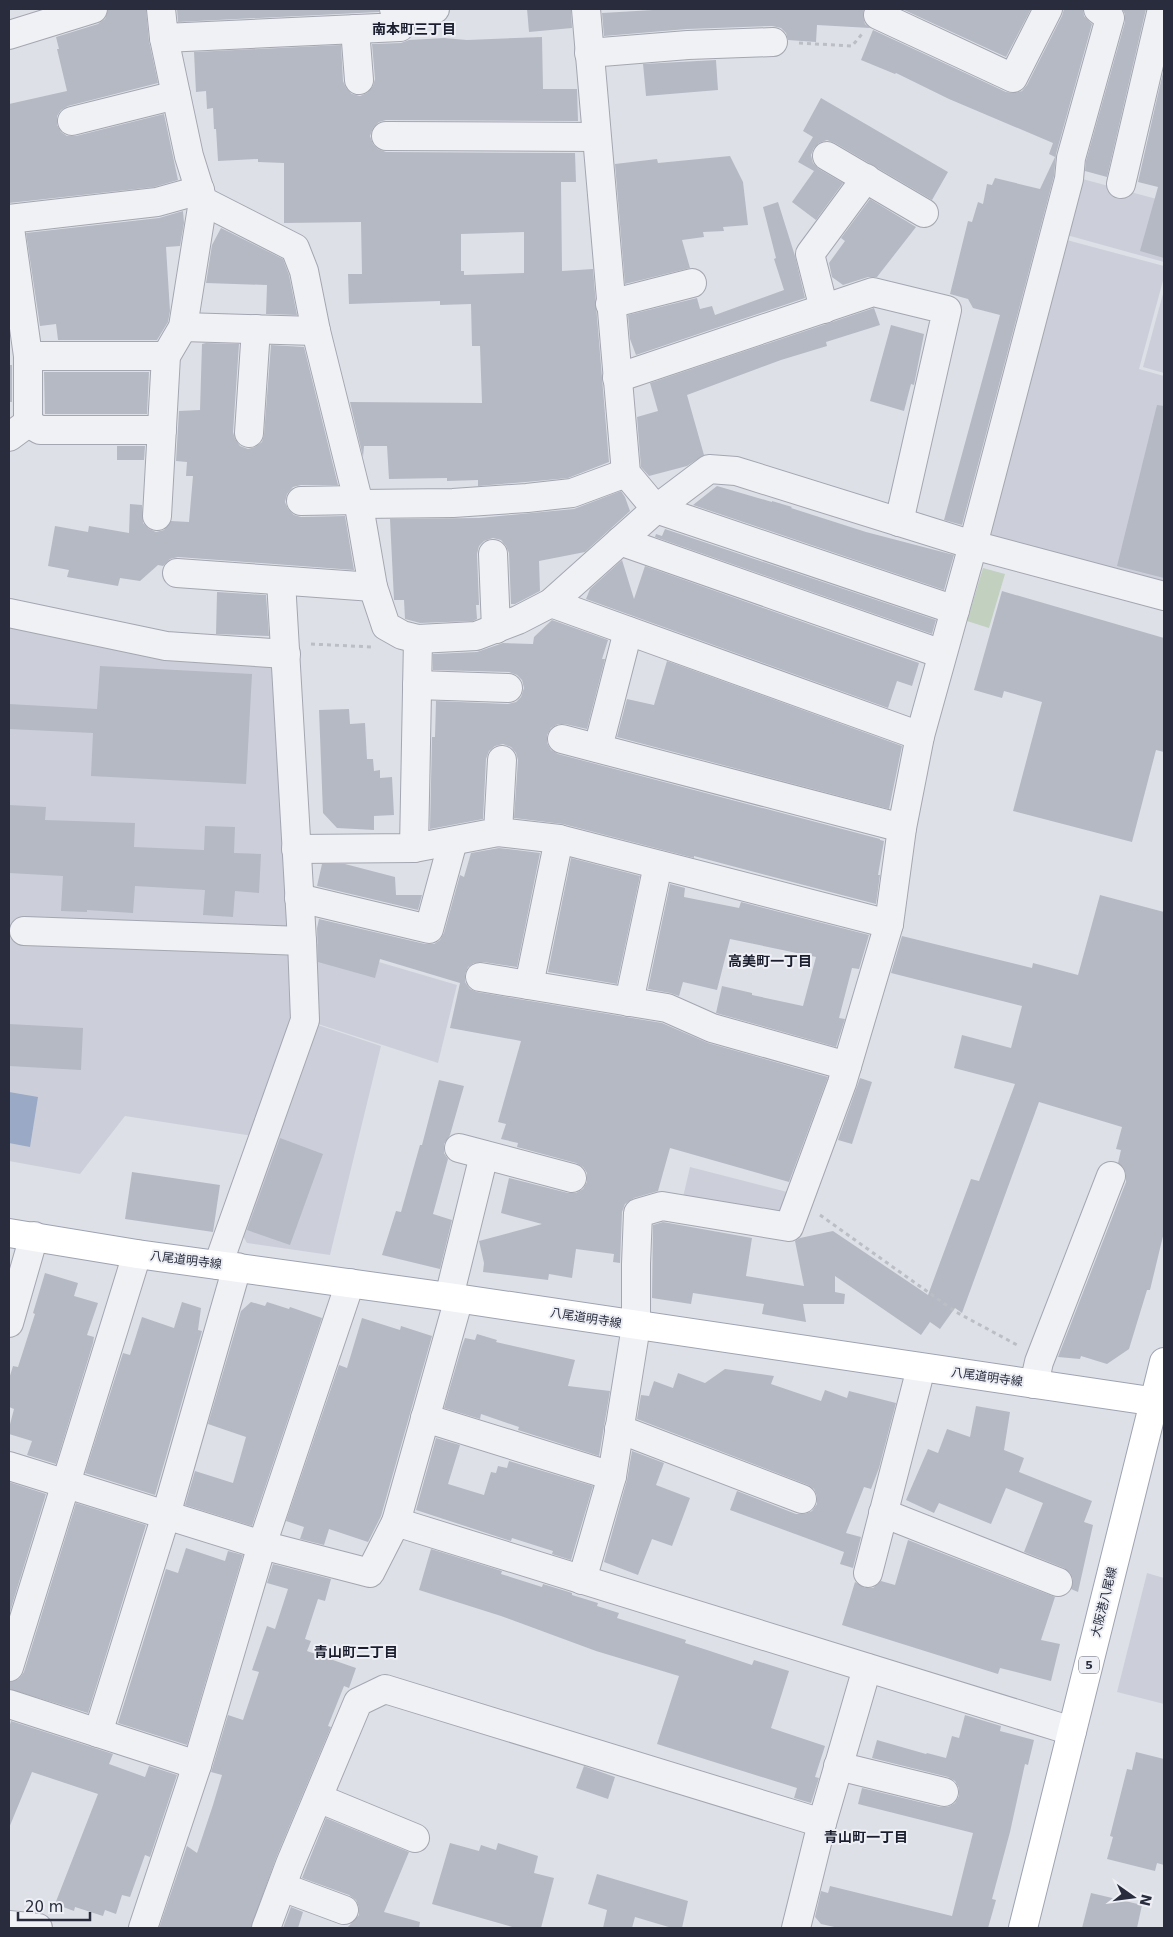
<svg xmlns="http://www.w3.org/2000/svg" width="1173" height="1937" font-family="'DejaVu Sans','Noto Sans JP',sans-serif">
  <style>
    .built { fill: #cccfd9 }
    .green { fill: #c1d0bf }
    .water { fill: #9aa9c6 }
    .building { fill: #b5b9c3; fill-rule: evenodd }
    .lines { fill: none; stroke-linecap: round; stroke-linejoin: round }
    .minor-casing { stroke: #a4a6b1; stroke-width: 30 }
    .major-casing { stroke: #9ea3b2; stroke-width: 30 }
    .path { stroke: #bcbec5; stroke-width: 3; stroke-dasharray: 4 4; stroke-linecap: butt }
    .minor { stroke: #f0f1f5; stroke-width: 28 }
    .major { stroke: #fff; stroke-width: 28 }
    .labels { text-anchor: middle; dominant-baseline: central; stroke-width: 4; stroke-linejoin: round; paint-order: stroke }
    .shield { fill: #edeff5; stroke: #636674; stroke-width: 1 }
    .shield-label { font-size: 11px; font-weight: bold; fill: #282c3d }
    .street-label { font-size: 12px; fill: #282c3d; stroke: #edeff5 }
    .neighbourhood-label { font-size: 14px; font-weight: bold; fill: #1a1e2e; stroke: #edeff5 }
  </style>
  <rect width="100%" height="100%" fill="#dee0e7"/>
  <g class="built">
    <polygon points="1079,178 1164,201 1164,262 1063,234"/>
    <polygon points="1063,239 1164,266 1164,277 1139,369 1164,376 1164,586 989,538 984,531"/>
    <polygon points="1164,290 1164,373 1143,367"/>
    <polygon points="9,620 271,662 294,1008 253,1136 125,1116 80,1174 9,1161"/>
    <polygon points="311,942 457,985 438,1063 315,1023"/>
    <polygon points="315,1024 381,1046 330,1255 247,1243 241,1233"/>
    <polygon points="690,1167 795,1194 789,1217 683,1197"/>
    <polygon points="1147,1573 1164,1578 1164,1704 1117,1692"/>
  </g>
  <polygon class="green" points="983,568 1005,574 989,628 967,621"/>
  <polygon class="water" points="9,1092 38,1097 30,1147 9,1143"/>
  <g class="building">
    <polygon points="108,9 146,9 149,41 158,83 68,106 61,110 57,116 57,125 61,132 67,136 76,136 164,114 178,180 154,187 9,203 9,104 67,91 57,49 59,49 56,37 98,24 105,19"/>
    <polygon points="177,9 379,9 379,12 178,22"/>
    <polygon points="527,9 571,9 572,28 529,32"/>
    <polygon points="670,9 864,9 863,17 865,24 870,28 817,25 816,42 788,40 786,33 781,28 772,26 687,29 604,36 602,13"/>
    <polygon points="902,9 1031,9 1006,57"/>
    <polygon points="1064,9 1083,9 1084,16 1092,24 1056,154 1054,176 962,525 944,520 1000,315 973,308 968,299 950,294 968,221 972,222 978,202 983,204 987,184 992,185 995,178 1040,189 1055,157 1049,154 1053,143 949,99 896,73 895,74 861,60 873,30 1006,92 1015,93 1022,91 1027,85 1062,16"/>
    <polygon points="1122,9 1146,9 1107,177 1085,171 1086,161 1125,22 1125,14"/>
    <path d="M542,37L543,89H577L578,121L386,120L379,122L373,128L370,136L373,144L378,149L386,152L575,153L576,182H561L562,271L593,269L609,462L568,478L526,482L478,486V480L447,481V478L389,479L387,446H364L363,457L350,402L482,403L480,346H472L471,304L440,305V301L349,304L348,274H362L361,222L284,223V163L258,162V159L218,161L216,129H214L213,108L207,109L206,91L196,92L194,52L341,45L343,81L346,88L352,94L360,96L367,93L373,86L375,79L372,44L401,43L409,40L444,38L467,40ZM524,232V273L464,275V271H461V234Z"/>
    <polygon points="716,60 718,90 646,96 643,64"/>
    <polygon points="1164,68 1164,258 1140,251 1158,187 1138,182"/>
    <polygon points="821,98 948,172 932,200 835,143 827,140 819,143 814,148 811,155 813,163 819,169 843,183 816,220 792,202 814,171 798,162 813,137 803,131"/>
    <polygon points="730,156 743,182 748,225 723,227 724,231 703,232 704,237 682,240 690,268 625,284 615,164 657,159 658,163"/>
    <polygon points="870,199 916,227 877,277 868,277 843,285 832,277 829,263 845,241 841,238"/>
    <polygon points="778,202 795,256 805,298 636,355 630,339 628,315 697,298 700,309 712,306 715,315 784,290 774,259 776,258 763,207"/>
    <polygon points="183,211 184,223 180,246 166,247 170,311 168,322 157,340 58,340 56,324 40,326 26,233 159,218"/>
    <polygon points="221,228 283,259 289,275 297,315 266,314 267,285 206,283 212,245"/>
    <polygon points="874,308 880,325 826,342 827,346 781,360 687,395 704,455 687,466 649,476 641,467 637,417 658,411 650,383"/>
    <polygon points="891,325 924,334 914,385 911,384 904,411 870,401"/>
    <polygon points="206,343 239,344 233,432 235,439 240,446 248,449 255,447 262,442 264,435 271,345 304,347 338,485 301,485 293,487 287,494 285,502 288,509 294,515 301,517 345,516 354,570 178,557 170,559 163,566 158,565 140,581 120,578 118,586 67,577 69,570 48,566 55,526 88,532 89,526 129,533 130,504 142,505 143,523 149,529 156,532 164,530 171,521 189,522 193,476 186,476 187,462 176,461 179,411 200,410 202,344"/>
    <rect x="9" y="365" width="3" height="37"/>
    <polygon points="44,372 149,372 147,414 45,414"/>
    <polygon points="1157,405 1164,406 1164,578 1117,566"/>
    <polygon points="117,446 145,446 144,460 117,460"/>
    <polygon points="717,486 772,502 772,501 792,507 791,508 866,532 954,555 944,590 693,505"/>
    <polygon points="621,491 625,497 630,511 585,552 539,561 540,591 515,604 511,604 509,553 506,546 501,540 493,538 484,541 479,546 477,554 479,605 476,605 477,619 473,621 420,623 405,619 404,600 394,600 390,519 479,518 574,509"/>
    <polygon points="665,529 936,620 932,634 655,537 656,534 662,536"/>
    <polygon points="622,560 634,599 645,566 919,663 912,686 897,681 888,708 586,599 590,589"/>
    <polygon points="1002,591 1164,638 1164,752 1156,750 1132,842 1013,811 1042,702 1004,691 1002,698 974,690"/>
    <polygon points="217,592 266,595 269,636 216,634"/>
    <polygon points="552,620 608,640 602,659 605,659 587,729 565,724 558,724 551,728 547,735 547,743 551,750 558,754 880,839 880,840 884,841 878,875 880,875 876,904 694,856 694,858 563,824 514,818 518,760 516,753 511,747 503,744 495,746 489,751 486,759 483,819 430,829 432,737 435,737 436,701 508,704 516,702 521,697 524,688 522,680 517,675 509,672 433,670 433,654 477,652 503,643 533,644 534,637"/>
    <polygon points="667,661 902,746 889,809 617,737 627,699 654,705"/>
    <polygon points="100,666 252,674 246,784 91,776 93,733 9,729 9,704 97,709"/>
    <polygon points="349,709 350,724 365,723 367,759 373,759 374,771 380,770 380,778 392,777 394,815 374,816 374,830 337,828 323,813 319,710"/>
    <polygon points="9,805 46,807 45,820 135,823 134,847 204,850 205,826 235,827 234,853 261,854 259,893 235,891 233,917 203,915 205,890 135,886 133,913 87,910 87,912 61,911 63,876 9,873"/>
    <polygon points="499,848 540,853 517,967 483,962 474,963 468,967 465,974 465,982 470,989 477,992 662,1023 708,1043 828,1077 789,1182 670,1148 658,1191 634,1198 625,1204 622,1212 620,1263 613,1262 614,1254 576,1249 572,1278 549,1274 548,1280 483,1272 484,1263 479,1241 542,1224 501,1213 509,1178 568,1193 576,1193 583,1189 587,1182 587,1173 583,1167 576,1163 517,1147 518,1143 501,1139 506,1124 498,1122 521,1041 450,1028 460,983 380,959 375,978 318,962 317,928 319,919 425,944 434,944 440,940 444,933 460,875 464,877 471,853"/>
    <polygon points="571,858 640,876 617,984 548,972"/>
    <polygon points="322,864 345,864 395,877 396,895 422,895 418,910 317,886"/>
    <polygon points="670,884 685,888 684,897 739,908 741,902 869,935 859,969 852,968 839,1018 845,1019 836,1047 716,1013 722,986 752,993 752,995 803,1006 816,957 730,939 717,990 683,982 679,996 670,993 648,989"/>
    <polygon points="1100,895 1164,912 1164,1232 1150,1290 1147,1290 1129,1349 1107,1364 1081,1356 1080,1359 1058,1357 1126,1182 1126,1174 1123,1167 1118,1163 1121,1150 1116,1149 1122,1127 1039,1102 962,1313 955,1308 940,1329 930,1322 921,1335 835,1276 835,1292 845,1294 844,1304 803,1304 806,1322 762,1314 764,1304 693,1293 691,1304 652,1298 653,1225 663,1222 752,1238 746,1276 804,1286 795,1241 800,1238 833,1231 928,1295 971,1179 979,1181 1015,1084 954,1068 962,1035 1011,1048 1022,1006 891,973 902,936 1032,968 1033,963 1078,975"/>
    <polygon points="9,1024 83,1028 81,1070 9,1066"/>
    <polygon points="860,1078 872,1082 852,1144 838,1140"/>
    <polygon points="439,1080 464,1086 450,1135 444,1144 444,1153 448,1159 433,1214 452,1220 440,1269 382,1255 396,1211 401,1212 420,1145 422,1145"/>
    <polygon points="280,1138 323,1154 290,1245 247,1230"/>
    <polygon points="132,1172 220,1185 213,1232 125,1219"/>
    <polygon points="45,1273 78,1283 74,1296 98,1303 87,1335 94,1337 93,1343 56,1464 27,1455 32,1441 9,1434 9,1428 14,1409 9,1407 9,1379 13,1366 18,1367 35,1314 33,1313"/>
    <polygon points="182,1302 201,1308 198,1330 202,1331 155,1495 85,1473 123,1353 130,1355 142,1317 174,1328"/>
    <polygon points="251,1302 265,1306 267,1302 289,1309 290,1307 322,1318 252,1526 185,1505 195,1471 233,1483 246,1437 208,1424 241,1311"/>
    <polygon points="362,1318 400,1330 401,1326 432,1336 381,1516 368,1542 329,1529 324,1545 300,1539 304,1527 286,1521 339,1365 347,1368"/>
    <polygon points="477,1334 497,1340 496,1342 575,1360 568,1386 610,1391 599,1456 518,1430 519,1427 481,1414 480,1419 444,1408 462,1346 465,1338 475,1340"/>
    <polygon points="725,1369 774,1376 771,1384 821,1401 825,1390 847,1398 849,1391 896,1403 879,1468 871,1489 864,1487 846,1533 861,1537 853,1568 840,1564 844,1552 730,1510 737,1491 796,1514 805,1514 812,1511 817,1504 817,1496 814,1489 808,1485 637,1419 641,1395 649,1396 654,1381 673,1388 678,1373 705,1383"/>
    <polygon points="976,1406 1010,1412 1004,1450 1024,1458 1019,1472 1092,1501 1084,1522 1093,1525 1078,1592 1071,1589 1073,1579 1070,1573 1064,1568 1024,1552 1043,1503 1006,1488 991,1524 939,1503 934,1513 906,1500 928,1449 938,1453 947,1429 970,1437"/>
    <polygon points="436,1438 460,1445 448,1484 484,1495 491,1472 496,1473 498,1466 507,1468 509,1461 593,1486 571,1560 552,1554 553,1551 512,1538 511,1541 416,1510"/>
    <polygon points="632,1451 664,1463 656,1485 690,1498 672,1546 652,1539 638,1575 604,1562 627,1480"/>
    <polygon points="9,1482 46,1494 9,1615"/>
    <polygon points="76,1503 146,1525 88,1713 9,1689 9,1682 19,1679 24,1672"/>
    <polygon points="908,1540 1055,1597 1041,1640 1060,1644 1051,1681 1000,1668 998,1674 842,1625 855,1582 865,1588 873,1588 881,1581 895,1585"/>
    <polygon points="186,1548 225,1561 228,1551 243,1555 187,1745 118,1723 166,1569 178,1573"/>
    <polygon points="431,1549 502,1571 501,1574 542,1587 543,1584 572,1593 572,1595 598,1603 597,1606 619,1613 617,1618 686,1640 685,1643 707,1650 752,1665 754,1660 789,1671 771,1728 825,1746 815,1777 819,1778 811,1803 794,1798 797,1788 657,1744 679,1676 596,1651 501,1616 419,1590"/>
    <polygon points="273,1564 331,1579 325,1601 318,1599 305,1639 311,1641 307,1651 356,1668 349,1688 344,1686 328,1726 331,1727 276,1858 251,1928 159,1928 187,1846 197,1853 213,1805 222,1775 211,1772 228,1715 243,1720 259,1672 252,1670 267,1626 275,1629 288,1589 267,1583"/>
    <polygon points="965,1715 1001,1726 1000,1731 1034,1740 1028,1765 1025,1764 1010,1832 992,1899 996,1900 988,1928 839,1928 821,1924 815,1917 821,1891 828,1893 830,1886 952,1916 973,1833 858,1804 862,1788 940,1807 948,1807 955,1803 959,1796 959,1788 955,1781 948,1777 872,1758 877,1740 926,1754 927,1753 946,1758 952,1736 959,1738"/>
    <polygon points="11,1721 113,1754 109,1764 145,1777 149,1766 177,1775 150,1857 145,1855 130,1897 122,1895 116,1914 105,1910 103,1916 75,1907 74,1911 55,1904 98,1794 32,1772 9,1828 9,1728"/>
    <polygon points="1136,1752 1164,1759 1164,1865 1157,1863 1155,1871 1107,1859 1113,1837 1110,1836 1127,1769 1132,1770"/>
    <polygon points="584,1766 615,1777 608,1799 576,1788"/>
    <polygon points="326,1818 409,1852 384,1912 420,1922 419,1928 347,1928 359,1915 359,1907 356,1900 349,1895 302,1878"/>
    <polygon points="450,1843 479,1851 481,1845 496,1850 498,1843 538,1856 534,1873 554,1878 541,1928 516,1928 432,1904"/>
    <polygon points="597,1874 688,1901 682,1928 672,1928 635,1917 632,1928 603,1928 607,1910 588,1904"/>
    <polygon points="1091,1893 1142,1905 1137,1928 1082,1928"/>
    <polygon points="291,1907 303,1912 298,1928 283,1928"/>
  </g>
  <g class="lines">
    <g class="minor-casing">
      <g id="minor">
        <polyline points="161,9 164,38 400,27 394,9"/>
        <polyline points="586,9 626,473 656,509 955,610"/>
        <polyline points="395,13 435,9"/>
        <polyline points="878,15 1013,78 1048,9"/>
        <polyline points="355,29 359,80"/>
        <polyline points="9,35 93,9"/>
        <polyline points="164,38 189,156 203,201 295,248 304,271 316,331 358,500 373,587 386,626 402,635 418,639 476,636 518,620 551,603 656,509 709,469 736,471 973,545 1164,596"/>
        <polyline points="589,53 688,45 773,42"/>
        <polyline points="72,121 176,95"/>
        <polyline points="386,136 596,137"/>
        <polyline points="827,156 924,213"/>
        <polyline points="1121,184 1162,9"/>
        <polyline points="9,219 157,202 200,190"/>
        <polyline points="9,221 28,356 28,423 9,437"/>
        <polyline points="610,304 692,283"/>
        <polyline points="824,309 810,254 866,178"/>
        <polyline points="183,327 316,331"/>
        <polyline points="28,356 166,356"/>
        <polyline points="617,378 873,292 947,310 899,522"/>
        <polyline points="28,423 40,430 162,430"/>
        <polyline points="249,433 256,329"/>
        <polyline points="301,501 358,500"/>
        <polyline points="359,504 453,503 527,498 572,493 626,473"/>
        <polyline points="157,516 166,356 183,327 203,201"/>
        <polyline points="620,541 942,654"/>
        <polyline points="493,554 496,629"/>
        <polyline points="177,573 373,587"/>
        <polyline points="551,603 920,736"/>
        <polyline points="9,613 166,646 286,654"/>
        <polyline points="417,685 508,688"/>
        <polyline points="562,739 902,828"/>
        <polyline points="598,748 628,631"/>
        <polyline points="498,832 559,839 889,924"/>
        <polyline points="414,848 418,639"/>
        <polyline points="296,849 414,848 498,832 502,760"/>
        <polyline points="299,898 429,929 453,841"/>
        <polyline points="24,931 302,941"/>
        <polyline points="480,977 667,1008 712,1028 847,1066"/>
        <polyline points="529,985 559,839"/>
        <polyline points="629,1002 658,865"/>
        <polyline points="459,1148 572,1178"/>
        <polyline points="218,1265 305,1020 302,941 281,581"/>
        <polyline points="449,1297 484,1155"/>
        <polyline points="9,1323 34,1236"/>
        <polyline points="1034,1384 1039,1362 1111,1176"/>
        <polyline points="425,1418 612,1476"/>
        <polyline points="619,1429 802,1499"/>
        <polyline points="9,1466 262,1545 370,1573 396,1522 459,1298"/>
        <polyline points="883,1513 1058,1582"/>
        <path d="M396,1522C621,1592 846,1663 1072,1731"/>
        <polyline points="868,1573 921,1368"/>
        <polyline points="582,1580 612,1476 636,1326 636,1264 638,1213 662,1206 789,1227 842,1083 889,924 902,828 920,736 973,545 1069,179 1071,158 1110,18 1098,9"/>
        <polyline points="9,1667 137,1254"/>
        <polyline points="9,1704 197,1765"/>
        <polyline points="98,1733 166,1515 237,1267"/>
        <polyline points="838,1766 944,1792"/>
        <polyline points="318,1798 415,1838"/>
        <polyline points="282,1887 344,1910"/>
        <polyline points="9,1925 38,1928"/>
        <polyline points="143,1928 197,1765 262,1545 350,1283"/>
        <polyline points="266,1928 290,1864 358,1702 385,1689 822,1823"/>
        <polyline points="796,1928 822,1823 867,1668"/>
      </g>
    </g>
    <g class="major-casing">
      <g id="major">
        <polyline points="9,1233 137,1254 449,1297 1164,1403"/>
        <polyline points="1023,1928 1164,1362"/>
      </g>
    </g>
    <g class="path">
      <polyline points="799,43 852,46 862,34"/>
      <polyline points="311,644 372,647"/>
      <polyline points="820,1215 956,1312 1019,1346"/>
    </g>
    <use href="#minor" class="minor"/>
    <use href="#major" class="major"/>
  </g>
  <g class="labels">
    <rect class="shield" x="1079" y="1656.5" width="20" height="17" rx="4"/>
    <g class="shield-label">
      <text x="1089" y="1665">5</text>
    </g>
    <g class="street-label">
      <text transform="translate(186 1260) rotate(7)">八尾道明寺線</text>
      <text transform="translate(586 1318) rotate(9)">八尾道明寺線</text>
      <text transform="translate(987 1377) rotate(8)">八尾道明寺線</text>
      <text transform="translate(1104 1602) rotate(-76)">大阪港八尾線</text>
    </g>
    <g class="neighbourhood-label">
      <text x="414" y="29">南本町三丁目</text>
      <text x="770" y="961">高美町一丁目</text>
      <text x="356" y="1652">青山町二丁目</text>
      <text x="866" y="1837">青山町一丁目</text>
    </g>
  </g>
  <rect width="1173" height="1937" fill="none" stroke="#282c3d" stroke-width="20"/>
  <g transform="translate(1133 1897) rotate(104)" stroke="#edeff5" stroke-width="4" paint-order="stroke">
  <path d="M0-4L9 19L0 12L-9 19Z" fill="#282c3d"/>
  <text y="-8" font-size="14" font-weight="bold" text-anchor="middle" fill="#282c3d">N</text>
  </g>
  <path d="M18 1912v8h72v-8" fill="none" stroke="#282c3d" stroke-width="2.5"/>
  <text x="25" y="1912" font-size="15" fill="#282c3d" stroke="#edeff5" stroke-width="4" paint-order="stroke">20 m</text>
</svg>
